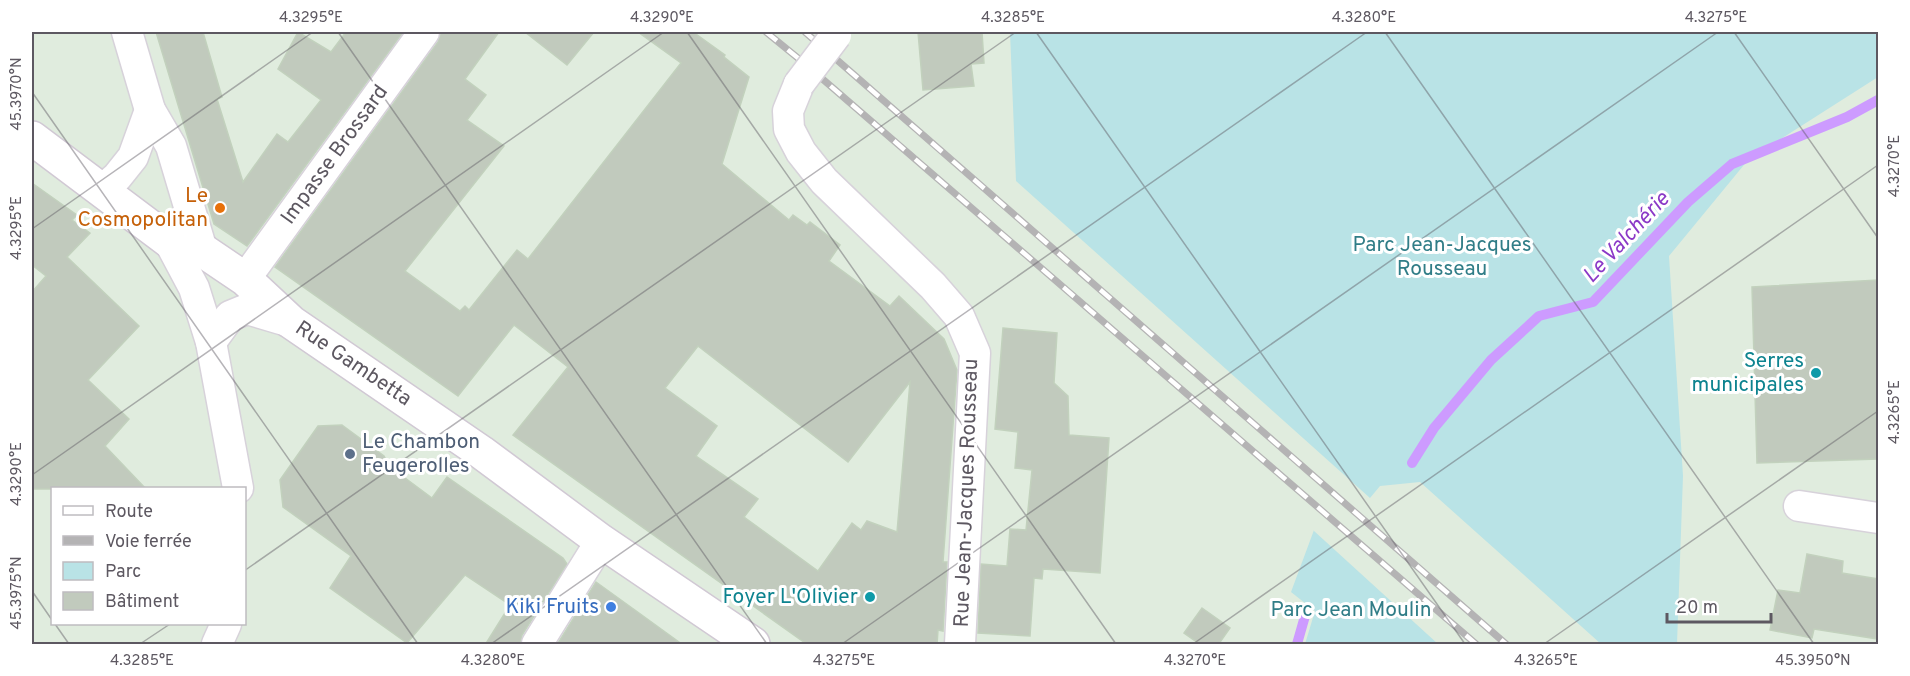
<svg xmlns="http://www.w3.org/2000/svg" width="1910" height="676" font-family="Overpass,sans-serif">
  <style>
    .green { fill: #b9e3e6 }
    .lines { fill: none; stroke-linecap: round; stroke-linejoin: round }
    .stream { stroke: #cd9bff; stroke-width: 10 }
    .building { fill: #c1cabd; stroke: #c2d1bd; stroke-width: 1.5; fill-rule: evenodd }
    .street-casing { stroke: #d7d2da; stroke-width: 33 }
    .secondary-casing { stroke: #d1c9d4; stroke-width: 36 }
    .street { stroke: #fff; stroke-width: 30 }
    .secondary { stroke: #fff; stroke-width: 33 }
    .rail-casing { stroke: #b4b3b4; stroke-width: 7 }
    .rail { stroke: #fff; stroke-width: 4.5; stroke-dasharray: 14; stroke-linecap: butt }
    .street-bridge-casing { stroke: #d7d2da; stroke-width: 33; stroke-linecap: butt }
    .street-bridge { stroke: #fff; stroke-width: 30 }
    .ticks { fill: none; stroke: #5d5861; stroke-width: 1.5; stroke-opacity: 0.45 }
    .food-dot { fill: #e8710a; stroke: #fff; stroke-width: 2 }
    .culture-dot { fill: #0f9aa8; stroke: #fff; stroke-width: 2 }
    .service-dot { fill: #5c6f8a; stroke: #fff; stroke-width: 2 }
    .shop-dot { fill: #3f7fe0; stroke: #fff; stroke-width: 2 }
    .labels { text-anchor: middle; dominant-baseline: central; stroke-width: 6; stroke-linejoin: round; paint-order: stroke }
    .street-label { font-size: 21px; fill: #5d5861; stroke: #fff }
    .food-label { font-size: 21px; fill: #c56008; stroke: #fff; text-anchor: end }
    .park-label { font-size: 21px; fill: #307d87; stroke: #fff }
    .culture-label { font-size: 21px; fill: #0d838f; stroke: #fff; text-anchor: end }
    .service-label { font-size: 21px; fill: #4e5e75; stroke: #fff; text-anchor: start }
    .shop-label { font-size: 21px; fill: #366cbe; stroke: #fff; text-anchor: end }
    .water-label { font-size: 22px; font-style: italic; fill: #8b39c7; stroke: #fff }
    .neatline { fill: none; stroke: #5d5861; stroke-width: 2 }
    .ticks-label { font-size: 15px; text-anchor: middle; fill: #5d5861 }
  </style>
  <rect width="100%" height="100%" fill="#e0ecde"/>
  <g class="green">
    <polygon points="1010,32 1878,32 1878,77 1748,160 1669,256 1683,476 1677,644 1601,644 1420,482 1380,486 1370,498 1016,181"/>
    <polygon points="1314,530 1314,531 1438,644 1305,644 1315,611 1291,592"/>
  </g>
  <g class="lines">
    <g class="stream">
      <polyline points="1412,463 1434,428 1491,360 1539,316 1593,302 1688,202 1732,164 1847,117 1878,100"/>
      <polyline points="1297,644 1307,609"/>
    </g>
  </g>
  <g class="building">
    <polygon points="156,32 203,32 222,97 217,99 243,182 277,134 288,142 321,100 278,69 298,32 331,52 346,32 403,32 247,246 214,224"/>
    <path d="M441,32H499L465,79L486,95L467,120L504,146L405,271L460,311L465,306L469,310L517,250L528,259L681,63L638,32H693L725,55L724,57L749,77L722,164L789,220L793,215L807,225L810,222L840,245L829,261L890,306L899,296L944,339L957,370L943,562H947L943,631L938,630L937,645H808L513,435L568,367L514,325L458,396L275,267L438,42ZM698,346L848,462L910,382L897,532L867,521L861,530L852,523L818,571L744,517L758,499L696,456L717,426L665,388Z"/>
    <polygon points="525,32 594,32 567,65"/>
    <polygon points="918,32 982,32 984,63 971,64 974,86 923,90"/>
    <polygon points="32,183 77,215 72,220 90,233 67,257 139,326 88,380 129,419 105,446 146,489 32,489 32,292 46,276 32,265"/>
    <polygon points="1878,280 1878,459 1757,463 1752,287"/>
    <polygon points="1003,328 1057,333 1054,383 1068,396 1069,435 1109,438 1100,573 1043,569 1042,579 1034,578 1030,636 978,633 981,564 1007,566 1010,529 1026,530 1032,470 1015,468 1018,432 995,429"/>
    <polygon points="342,425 384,456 389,466 432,498 447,477 563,558 567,564 522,635 520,645 485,645 510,605 465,575 407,643 330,588 351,556 283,507 280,480 318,426"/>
    <polygon points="1807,554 1843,561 1842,573 1878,579 1878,639 1814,629 1812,638 1770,630 1778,590 1800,593"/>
    <polygon points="596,582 639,613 683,645 557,645"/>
    <polygon points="1202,608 1230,628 1218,645 1201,645 1184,633"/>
  </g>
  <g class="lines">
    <g class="street-casing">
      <g id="street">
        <polyline points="127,32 150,110 171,146 202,250"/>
        <polyline points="799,84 788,111 789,129 801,152 824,181 933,286 959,316 975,353 960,644"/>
        <polyline points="102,190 117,177 133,157 150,110"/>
        <polyline points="169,241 194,288 211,342 238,488"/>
        <polyline points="245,279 424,32"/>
        <polyline points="211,342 230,316 247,309 291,322"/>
        <polyline points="1799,506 1878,518"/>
        <polyline points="217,644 226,624"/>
        <polyline points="537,644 601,541"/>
      </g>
    </g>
    <g class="secondary-casing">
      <polyline id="secondary" points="32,138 169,241 202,250 245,279 291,322 481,452 601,541 753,644"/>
    </g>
    <use href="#street" class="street"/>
    <use href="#secondary" class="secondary"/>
    <g class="rail-casing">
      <g id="rail">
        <polyline points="766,32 804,63 1476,644"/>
        <polyline points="805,32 1506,644"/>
      </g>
    </g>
    <use href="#rail" class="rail"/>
    <g class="street-bridge-casing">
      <polyline id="street-bridge" points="799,84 836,35"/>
    </g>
    <use href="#street-bridge" class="street-bridge"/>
  </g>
  <path class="ticks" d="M338,32L767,644M687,32L1116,644M1036,32L1465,644M1385,32L1814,644M1734,32L1878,238M32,92L418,644M32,229L313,32M32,475L664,32M244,571L1016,32M32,591L52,620M55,624L69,644M140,644L170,624M491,644L1367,32M842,644L1718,32M1193,644L1878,165M1544,644L1878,411"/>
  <circle class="food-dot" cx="220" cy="208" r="6"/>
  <g class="culture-dot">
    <circle cx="1816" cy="373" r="6"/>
    <circle cx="870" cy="597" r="6"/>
  </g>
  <circle class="service-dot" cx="350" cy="454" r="6"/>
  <circle class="shop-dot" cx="611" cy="607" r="6"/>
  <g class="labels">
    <g class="street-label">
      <text transform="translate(335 155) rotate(-54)">Impasse Brossard</text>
      <text transform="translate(353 364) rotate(34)">Rue Gambetta</text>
      <text transform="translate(967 493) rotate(-88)">Rue Jean-Jacques Rousseau</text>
    </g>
    <g class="food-label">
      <text x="208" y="196">Le<tspan x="208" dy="24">Cosmopolitan</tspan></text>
    </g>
    <g class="park-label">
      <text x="1442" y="245">Parc Jean-Jacques<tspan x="1442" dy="24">Rousseau</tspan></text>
      <text x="1351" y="610">Parc Jean Moulin</text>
    </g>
    <g class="culture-label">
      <text x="1804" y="361">Serres<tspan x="1804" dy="24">municipales</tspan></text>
      <text x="858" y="597">Foyer L'Olivier</text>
    </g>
    <g class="service-label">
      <text x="362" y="442">Le Chambon<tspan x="362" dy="24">Feugerolles</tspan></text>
    </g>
    <g class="shop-label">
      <text x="599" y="607">Kiki Fruits</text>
    </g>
    <g class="water-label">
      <text transform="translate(1627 238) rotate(-47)">Le Valchérie</text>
    </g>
  </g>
  <rect width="1910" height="676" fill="none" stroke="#ffffff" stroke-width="66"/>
  <rect x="51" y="487" width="195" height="138" fill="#ffffff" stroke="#bebcc0" stroke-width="1.5"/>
  <rect x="63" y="506" width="30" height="9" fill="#ffffff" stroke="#bebcc0" stroke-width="1.5"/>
  <text x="105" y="517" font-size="18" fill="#5d5861">Route</text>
  <rect x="63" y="536" width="30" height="9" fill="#b4b3b4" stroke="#bebcc0" stroke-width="1.5"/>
  <text x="105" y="547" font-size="18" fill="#5d5861">Voie ferrée</text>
  <rect x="63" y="562" width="30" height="18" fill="#b9e3e6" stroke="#bebcc0" stroke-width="1.5"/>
  <text x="105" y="577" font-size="18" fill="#5d5861">Parc</text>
  <rect x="63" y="592" width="30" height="18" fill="#c1cabd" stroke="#bebcc0" stroke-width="1.5"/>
  <text x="105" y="607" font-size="18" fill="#5d5861">Bâtiment</text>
  <path d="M1667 613v9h104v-9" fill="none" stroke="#5d5861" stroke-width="3"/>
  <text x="1676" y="613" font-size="18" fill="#5d5861" stroke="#ffffff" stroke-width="4.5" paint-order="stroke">20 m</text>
  <rect x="33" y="33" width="1844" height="610" class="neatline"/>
  <g class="ticks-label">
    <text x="311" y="22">4.3295°E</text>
    <text x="662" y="22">4.3290°E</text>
    <text x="1013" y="22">4.3285°E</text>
    <text x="1364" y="22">4.3280°E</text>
    <text x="1716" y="22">4.3275°E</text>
    <text transform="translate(16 94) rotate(-90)" y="5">45.3970°N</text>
    <text transform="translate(1894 166) rotate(-90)" y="5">4.3270°E</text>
    <text transform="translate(16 228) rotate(-90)" y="5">4.3295°E</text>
    <text transform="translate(1894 412) rotate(-90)" y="5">4.3265°E</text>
    <text transform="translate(16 474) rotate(-90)" y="5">4.3290°E</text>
    <text transform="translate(16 593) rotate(-90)" y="5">45.3975°N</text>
    <text x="142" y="665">4.3285°E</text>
    <text x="493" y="665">4.3280°E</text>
    <text x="844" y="665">4.3275°E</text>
    <text x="1195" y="665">4.3270°E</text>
    <text x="1546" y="665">4.3265°E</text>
    <text x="1813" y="665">45.3950°N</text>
  </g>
</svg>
